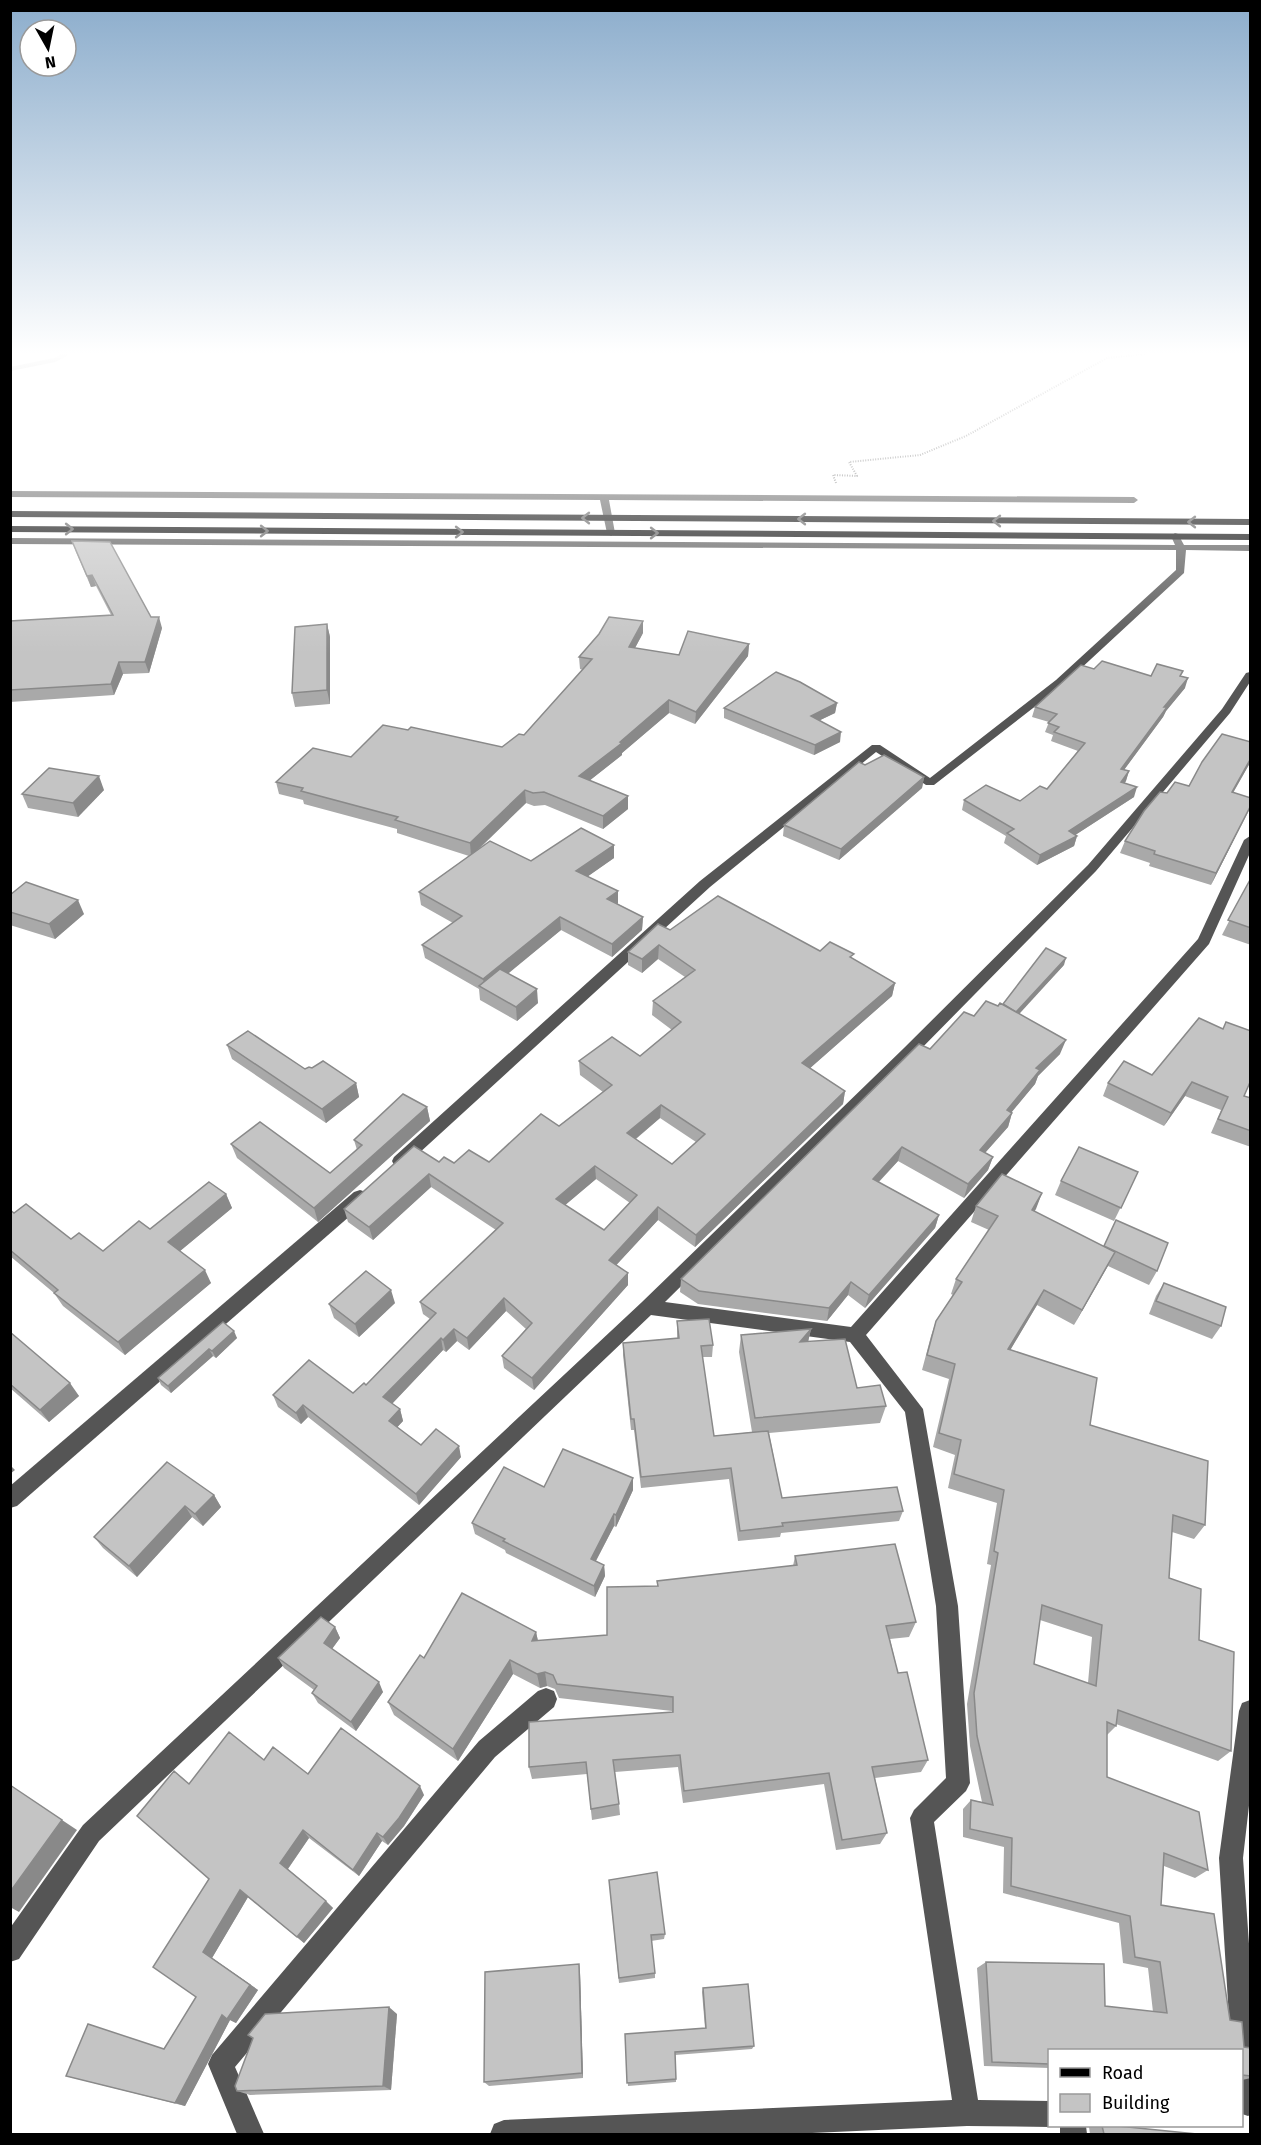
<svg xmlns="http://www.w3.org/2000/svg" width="1261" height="2145" font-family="'Fira Sans',sans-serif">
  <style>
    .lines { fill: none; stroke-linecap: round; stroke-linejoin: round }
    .stream { stroke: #a3a3a3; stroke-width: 4 }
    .path { stroke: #777; stroke-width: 2; stroke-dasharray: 1 1.5; stroke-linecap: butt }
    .minor { fill: #555; fill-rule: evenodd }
    .major { fill: #000; fill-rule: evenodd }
    .wall { fill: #a9a9a9; fill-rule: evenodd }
    .shaded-wall { fill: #898989 }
    .building { fill: #c4c4c4; stroke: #898989; stroke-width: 1.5; fill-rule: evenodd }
    .oneway { stroke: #595959 }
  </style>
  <rect width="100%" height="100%" fill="#fff"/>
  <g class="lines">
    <polyline class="stream" points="10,369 55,360 66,354"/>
    <polyline class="path" points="836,483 833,475 857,476 849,462 920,455 966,436 1107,358 1145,354"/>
    <g class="minor">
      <polygon points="10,491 1134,497 1138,500 1134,503 609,500 615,533 611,536 607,533 600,500 10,497"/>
      <polygon points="1175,533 1178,534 1184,545 1250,545 1250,551 1186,550 1184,573 1064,684 934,785 926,785 876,752 710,887 406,1165 400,1167 394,1165 392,1161 394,1157 700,881 872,745 880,745 930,778 1056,680 1176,570 1176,550 10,544 10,538 1175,545 1171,536"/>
      <polygon points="1250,672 1250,682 1230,713 1096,871 914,1056 665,1302 851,1327 1198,939 1244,840 1250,836 1250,853 1209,944 866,1335 923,1409 958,1606 970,1783 966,1791 934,1822 978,2100 1050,2101 1050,2126 1055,2126 1050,2127 967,2126 790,2134 490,2134 494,2124 504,2120 952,2100 910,1818 914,1810 946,1778 936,1606 905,1412 850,1342 651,1315 99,1841 19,1959 10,1962 10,1928 83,1825 642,1302 904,1048 1088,865 1222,709 1246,673"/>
      <polygon points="360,1190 366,1192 368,1197 366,1202 17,1506 10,1508 10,1486 354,1192"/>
      <polygon points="546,1688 554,1691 557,1699 554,1707 495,1757 235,2067 264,2134 237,2134 208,2064 212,2055 479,1741 538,1691"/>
      <polygon points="1250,1700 1250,1797 1243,1858 1250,1958 1250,2115 1248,2116 1242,2114 1242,2050 1231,2050 1219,1858 1239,1711 1242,1703"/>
      <polygon points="1060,2126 1086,2126 1087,2134 1060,2134"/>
    </g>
    <g class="major">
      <polygon points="10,511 1250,519 1250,525 10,517"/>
      <polygon points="10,526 1250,534 1250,540 10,532"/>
    </g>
  </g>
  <g class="wall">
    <polygon points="72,541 162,628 149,673 123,674 114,695 10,702 10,621 111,615 96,586 91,587 76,552"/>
    <polygon points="327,624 330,637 330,704 295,707 292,693"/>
    <polygon points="643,633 635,648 679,655 749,644 748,656 695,724 669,713 622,753 622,755 590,780 628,809 603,829 545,805 534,806 526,803 480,848 531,861 614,845 614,858 588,876 618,904 643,917 642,930 612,957 561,930 508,973 538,1003 517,1021 480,1000 479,989 425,958 422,945 453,923 421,905 419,892 469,856 397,833 397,829 304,804 303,800 279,794 276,782 351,757 408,730 502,747 524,735 583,670 580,669 579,657"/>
    <polygon points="1094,669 1151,676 1181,677 1185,688 1166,711 1163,717 1124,770 1129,771 1125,783 1134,797 1075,835 1077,836 1074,846 1037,865 1004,843 1006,836 962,810 964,800 1020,801 1047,789 1078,751 1051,741 1053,735 1045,732 1049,722 1032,717 1035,707"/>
    <polygon points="837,703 835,713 820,720 840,742 814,755 724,718 724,708"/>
    <polygon points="1251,742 1251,761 1233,793 1251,806 1211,885 1149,866 1150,863 1120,853 1125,841 1167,793 1189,786"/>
    <polygon points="924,777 922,788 839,860 783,836 784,825"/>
    <polygon points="104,790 78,817 28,808 22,794"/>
    <polygon points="1251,878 1251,945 1222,935"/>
    <polygon points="10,895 84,914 55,939 10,925"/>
    <path d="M670,930L820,951L853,959L895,983L892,996L810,1068L845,1091L843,1104L695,1247L658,1220L616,1265L628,1273V1285L534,1390L504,1368L502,1356L526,1329L506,1311L469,1350L457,1341L446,1352L443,1350L392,1404L400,1409L403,1421L397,1427L421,1445L461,1457L419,1505L308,1417L301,1424L278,1407L273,1395L353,1393L366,1385L430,1319L423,1314L420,1302L496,1230L431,1187L373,1240L348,1222L344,1209L439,1162L454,1163L489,1162L559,1126L603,1092L580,1075L579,1061L640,1056L672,1030L652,1015L653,1001L685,977L658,959L642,973L628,965V952ZM660,1118L696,1142L672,1164L636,1139ZM596,1179L630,1203L604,1230L565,1205Z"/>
    <polygon points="1064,965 1019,1013 1060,1054 1038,1076 1035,1084 1011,1112 1012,1113 1008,1127 985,1153 993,1157 988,1170 964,1198 898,1161 879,1182 939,1215 935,1228 865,1308 848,1295 827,1321 698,1304 680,1292 681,1279 930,1049 974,1016 1003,1004"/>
    <polygon points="1199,1018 1244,1096 1251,1098 1251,1147 1211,1133 1221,1110 1185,1096 1164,1126 1103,1096 1108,1083 1152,1075"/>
    <polygon points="227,1045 305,1069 356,1083 359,1097 326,1123 232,1059"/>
    <polygon points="427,1107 430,1121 318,1222 237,1158 231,1144 330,1173 357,1150 354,1140"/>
    <polygon points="1138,1172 1114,1221 1055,1195 1061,1181"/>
    <path d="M1042,1193L1034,1212L1103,1246L1157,1271L1149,1285L1108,1266L1074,1325L1037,1305L1010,1350L1090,1425L1205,1525L1194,1539L1172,1532L1169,1578L1199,1640L1231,1751L1218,1761L1116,1724V1726L1107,1735V1777L1208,1870L1195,1878L1164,1866L1161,1905L1230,2020L1244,2047L1251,2048V2078L1242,2080V2050H1050V2068L984,2066L977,1968L986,1962L1105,2006L1153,2012L1148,1968L1123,1963L1119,1923L1003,1893L1004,1847L963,1837V1809L971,1800L982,1802L970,1746L967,1704L991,1565L987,1564L997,1503L948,1488L955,1455L933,1447L949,1379L922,1370L931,1336L936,1321L953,1295L951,1294L956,1279L989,1230L971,1222L976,1206ZM1040,1620L1092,1637L1088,1683L1034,1664Z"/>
    <polygon points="226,1194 232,1208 180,1251 211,1283 125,1355 63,1306 54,1293 10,1256 10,1210 14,1213 71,1239 103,1251"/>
    <polygon points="1164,1283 1221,1326 1212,1339 1149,1314 1156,1296"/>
    <polygon points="395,1303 359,1337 334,1318 329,1304"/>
    <polygon points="677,1321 713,1345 712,1357 702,1357 714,1436 752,1432 739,1352 741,1335 811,1329 808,1342 857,1388 886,1406 880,1423 769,1433 782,1498 903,1511 899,1521 781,1533 780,1537 738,1541 729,1479 641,1488 634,1430 631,1430 623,1355 623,1343 677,1338"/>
    <polygon points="223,1322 237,1338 216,1358 213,1356 171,1393 161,1385 158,1378"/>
    <polygon points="10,1332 79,1396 49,1422 10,1388"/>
    <polygon points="633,1478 633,1490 616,1527 614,1526 596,1561 604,1565 605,1576 595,1597 506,1553 505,1550 475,1534 472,1523 544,1487"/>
    <polygon points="214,1495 221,1507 203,1526 192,1517 137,1577 103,1548 94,1537"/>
    <polygon points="795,1556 916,1622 909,1637 890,1639 898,1673 928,1760 921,1772 875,1778 887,1833 880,1844 836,1850 824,1784 683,1803 678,1767 615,1772 619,1804 620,1815 592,1820 587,1774 532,1779 529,1767 672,1712 672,1711 559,1698 555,1689 547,1686 540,1688 513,1674 458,1761 394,1715 388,1702 424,1658 536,1632 538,1641 607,1635 657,1586 657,1581 793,1566"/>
    <polygon points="335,1627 340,1638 332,1649 383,1692 356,1731 318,1703 312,1693 314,1690 284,1668 278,1658"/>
    <polygon points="264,1760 308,1774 424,1795 404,1826 388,1845 382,1841 359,1876 309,1838 288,1869 333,1908 304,1943 248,1897 212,1958 258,1990 236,2023 230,2020 185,2106 66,2076 164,2049 196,1997 209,1879 189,1784"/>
    <polygon points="609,1880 665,1934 664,1939 651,1941 655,1973 655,1978 619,1983"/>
    <polygon points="580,1972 583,2078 489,2086 484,2082"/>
    <polygon points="703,1988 754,2046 752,2049 675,2055 676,2079 676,2082 628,2086 625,2034 705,2028 702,1992"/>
    <polygon points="397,2014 391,2090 250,2095 237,2091"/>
    <polygon points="1094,2126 1118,2126 1197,2134 1090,2134 1089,2127"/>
  </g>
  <g class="shaded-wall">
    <polygon points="92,575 96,586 91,587 87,576"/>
    <polygon points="159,617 162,628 149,673 145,662"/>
    <polygon points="643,621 643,633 629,659 629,647"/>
    <polygon points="327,624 330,637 330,704 327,690"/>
    <polygon points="749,644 748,656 695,724 696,712"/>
    <polygon points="119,662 123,674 114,695 111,684"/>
    <polygon points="1188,678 1185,688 1166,711 1163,717 1118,778 1121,769 1164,707"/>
    <polygon points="669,700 669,713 622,753 622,755 579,789 579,776"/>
    <polygon points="837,703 835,713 810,725 811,716"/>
    <polygon points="841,732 840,742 814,755 815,745"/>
    <polygon points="1251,758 1251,761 1226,805 1232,792"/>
    <polygon points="1129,771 1126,781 1118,792 1121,782"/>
    <polygon points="99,776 104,790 78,817 73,803"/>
    <polygon points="924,777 922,788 839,860 841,849"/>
    <polygon points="1137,787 1134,797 1066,841 1069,831"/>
    <polygon points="525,790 526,803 471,856 470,843"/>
    <polygon points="628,796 628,809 603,829 603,816"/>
    <polygon points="1251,806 1248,812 1211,885 1216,873"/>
    <polygon points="1077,836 1074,846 1037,865 1040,855"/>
    <polygon points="614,845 614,858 577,884 576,871"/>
    <polygon points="618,891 618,904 607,899"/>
    <polygon points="78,900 84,914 55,939 49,924"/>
    <polygon points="560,917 561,930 487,991 485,989 483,979"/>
    <polygon points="643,917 642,930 612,957 612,944"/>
    <polygon points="659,945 658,959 642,973 642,959"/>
    <polygon points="1066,958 1064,965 1011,1023 1013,1015"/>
    <polygon points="895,983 892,996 800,1077 802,1063"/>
    <polygon points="537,989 538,1003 517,1021 516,1007"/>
    <polygon points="1066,1040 1060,1054 1038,1076 1035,1084 1002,1124 1007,1110 1036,1068"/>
    <polygon points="1192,1082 1185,1096 1164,1126 1171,1113"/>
    <polygon points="356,1083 359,1097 326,1123 322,1109"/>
    <polygon points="845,1091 843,1104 695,1247 696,1235"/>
    <polygon points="661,1105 660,1118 627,1146 627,1133"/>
    <polygon points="427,1107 430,1121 318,1222 314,1208"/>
    <polygon points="1012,1113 1008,1127 975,1164 980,1150"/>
    <polygon points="902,1147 898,1161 869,1192 873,1179"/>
    <polygon points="993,1157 988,1170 964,1198 968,1184"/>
    <polygon points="595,1166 596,1179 557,1212 556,1199"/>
    <polygon points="429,1174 431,1187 373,1240 369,1227"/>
    <polygon points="1042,1193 1036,1209 1025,1226 1032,1210"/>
    <polygon points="226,1194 232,1208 174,1256 168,1242"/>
    <polygon points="658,1207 658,1220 609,1273 609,1260"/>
    <polygon points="939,1215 935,1228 865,1308 869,1295"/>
    <polygon points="1115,1252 1107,1267 1074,1325 1082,1310"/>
    <polygon points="205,1270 211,1283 125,1355 118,1342"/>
    <polygon points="628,1273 628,1285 534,1390 532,1378"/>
    <polygon points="851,1282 848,1295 827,1321 829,1308"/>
    <polygon points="391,1290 395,1303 359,1337 355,1324"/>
    <polygon points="1044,1290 1037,1305 1002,1364 1008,1349"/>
    <polygon points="504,1298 506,1311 469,1350 467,1338"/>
    <polygon points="454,1329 457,1341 446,1352 443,1340"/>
    <polygon points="811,1329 807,1346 800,1342"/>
    <polygon points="234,1331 237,1338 216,1358 212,1351"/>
    <polygon points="441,1338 443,1350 387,1409 383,1397"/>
    <polygon points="209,1349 213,1356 171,1393 168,1386"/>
    <polygon points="70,1383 79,1396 49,1422 40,1410"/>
    <polygon points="303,1405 308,1417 301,1424 296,1413"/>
    <polygon points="400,1409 403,1421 392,1433 389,1421"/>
    <polygon points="459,1446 461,1457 419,1505 416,1494"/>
    <polygon points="10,1465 15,1470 10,1474"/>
    <polygon points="633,1478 633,1490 616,1527 616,1515"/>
    <polygon points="214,1495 221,1507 203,1526 195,1514"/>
    <polygon points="185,1506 192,1517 137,1577 129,1566"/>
    <polygon points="614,1514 614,1526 591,1570 591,1559"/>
    <polygon points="604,1565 605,1576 595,1597 594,1586"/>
    <polygon points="335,1627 340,1638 329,1653 324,1643"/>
    <polygon points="536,1632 539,1646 532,1641"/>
    <polygon points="510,1660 513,1674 458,1761 453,1749"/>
    <polygon points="545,1672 547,1686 540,1688 537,1674"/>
    <polygon points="379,1682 383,1692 356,1731 351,1722"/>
    <polygon points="420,1786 424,1795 404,1826 388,1845 383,1837"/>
    <polygon points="62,1820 77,1830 19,1912 10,1907 10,1892"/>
    <polygon points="303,1830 309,1838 287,1870 280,1863"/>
    <polygon points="377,1833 382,1841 359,1876 353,1870"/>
    <polygon points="240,1890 248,1897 212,1958 258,1990 236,2023 230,2020 185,2106 175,2103 222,2015 203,1952"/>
    <polygon points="326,1901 333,1908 304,1943 297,1937"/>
    <polygon points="579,1964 580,1972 583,2078 582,2073"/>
    <polygon points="389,2007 397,2014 391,2090 383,2086"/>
  </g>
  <g class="building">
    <polygon points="72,541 110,542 151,617 159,617 145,662 119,662 111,684 10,690 10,621 113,615 92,575 87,576"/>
    <polygon points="609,617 643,621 629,647 679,655 688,631 749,644 696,712 669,700 620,742 622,743 579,776 628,796 603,816 544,792 533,793 525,790 470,843 395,820 398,817 301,791 303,788 276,782 313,748 351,757 383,725 408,730 411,727 502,747 519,734 524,735 592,659 579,657 599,634"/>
    <polygon points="327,624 327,690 292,693 295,627"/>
    <polygon points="1102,661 1151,676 1157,664 1183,671 1180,676 1188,678 1164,707 1167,707 1121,769 1129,771 1121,782 1137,787 1069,831 1077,836 1040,855 1007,833 1014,829 964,800 986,785 1020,801 1040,786 1047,789 1085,743 1054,732 1059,727 1048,723 1057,714 1035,707 1081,665 1094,669"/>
    <polygon points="776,672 800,682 837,703 811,716 841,732 815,745 724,708"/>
    <polygon points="1222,734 1251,742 1251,758 1232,792 1251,798 1251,805 1216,873 1154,854 1155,851 1125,841 1144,811 1160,792 1167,793 1175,782 1189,786 1202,762"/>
    <polygon points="884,755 924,777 841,849 784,825 859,762 865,765"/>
    <polygon points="49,768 99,776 73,803 22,794"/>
    <polygon points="581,828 614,845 576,871 618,891 607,899 643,917 612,944 560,917 483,979 422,945 462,916 419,892 490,841 531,861"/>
    <polygon points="1251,878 1251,928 1228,920"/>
    <polygon points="26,882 78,900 49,924 10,912 10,895"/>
    <path d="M718,896L820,951L830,942L854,954L850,957L895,983L802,1063L845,1091L696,1235L658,1207L609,1260L628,1273L532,1378L502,1356L532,1323L504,1298L467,1338L454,1329L443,1340L441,1338L383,1397L400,1409L389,1421L421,1445L436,1429L459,1446L416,1494L303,1405L296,1413L273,1395L309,1360L353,1393L364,1383L366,1385L436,1313L420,1302L503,1223L429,1174L369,1227L344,1209L414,1146L439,1162L444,1157L454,1163L469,1150L489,1162L541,1114L559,1126L612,1085L579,1061L612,1037L640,1056L681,1022L653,1001L695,970L659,945L642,959L628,952L658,924L670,930ZM661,1105L705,1134L672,1164L627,1133ZM595,1166L637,1195L604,1230L556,1199Z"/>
    <polygon points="1046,948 1066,958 1016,1012 1003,1004"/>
    <polygon points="500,969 537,989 516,1007 479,986"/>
    <polygon points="986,1001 998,1006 1000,1003 1066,1040 1036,1068 1040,1070 1007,1110 1012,1113 980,1150 993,1157 968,1184 902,1147 873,1179 939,1215 869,1295 851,1282 829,1308 699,1291 681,1279 919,1044 930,1049 964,1012 974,1016"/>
    <polygon points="1199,1018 1223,1029 1226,1022 1251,1031 1251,1080 1244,1096 1251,1098 1251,1131 1218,1119 1228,1097 1192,1082 1171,1113 1108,1083 1124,1061 1152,1075"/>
    <polygon points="248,1031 305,1069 309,1067 312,1068 323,1061 356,1083 322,1109 227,1045"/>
    <polygon points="403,1094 427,1107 314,1208 231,1144 260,1122 330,1173 362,1145 354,1140"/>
    <polygon points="1079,1147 1138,1172 1121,1208 1061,1181"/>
    <path d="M1002,1174L1042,1193L1032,1210L1115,1252L1082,1310L1044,1290L1008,1349L1097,1378L1090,1425L1208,1461L1205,1525L1173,1515L1169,1578L1201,1589L1199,1640L1234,1652L1231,1751L1118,1710L1116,1726L1107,1722V1777L1199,1812L1208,1870L1164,1853L1161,1905L1214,1914L1230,2020L1242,2022L1244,2047L1251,2048V2076L1242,2075V2050H1050V2064L992,2062L986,1962L1104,1964L1105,2006L1167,2013L1160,1962L1135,1957L1130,1916L1011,1886L1012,1838L970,1829L971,1800L993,1805L977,1736L974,1693L998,1553L994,1551L1004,1490L954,1474L961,1440L939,1433L955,1364L927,1355L936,1321L962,1282L956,1279L998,1216L976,1206ZM1042,1605L1102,1625L1096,1686L1034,1664Z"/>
    <polygon points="209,1182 226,1194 168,1242 205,1270 118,1342 54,1293 58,1290 10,1250 10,1210 14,1213 26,1204 71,1239 79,1233 103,1251 139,1221 150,1229"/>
    <polygon points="1116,1220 1168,1243 1157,1271 1104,1246"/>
    <polygon points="366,1271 391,1290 355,1324 329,1304"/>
    <polygon points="1164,1283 1226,1307 1221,1326 1156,1301"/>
    <polygon points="709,1319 713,1345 701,1346 714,1436 768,1431 782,1498 897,1487 903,1511 782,1523 783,1526 740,1531 731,1468 641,1477 634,1419 631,1419 623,1343 679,1338 677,1321"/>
    <polygon points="223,1322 234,1331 212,1351 209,1349 168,1386 158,1378"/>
    <polygon points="811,1329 800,1342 845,1339 857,1388 880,1385 886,1406 755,1418 741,1335"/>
    <polygon points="10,1332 70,1383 40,1410 10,1384"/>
    <polygon points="563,1449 633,1478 616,1515 614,1514 591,1559 604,1565 594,1586 503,1541 505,1539 472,1523 504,1467 544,1487"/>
    <polygon points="167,1462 214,1495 195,1514 185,1506 129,1566 94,1537"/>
    <polygon points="895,1544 916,1622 886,1626 898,1673 907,1672 928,1760 872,1767 887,1833 842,1840 829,1773 684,1791 680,1755 613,1760 619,1804 591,1809 586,1762 529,1767 529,1722 673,1712 673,1697 557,1684 553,1675 545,1672 537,1674 510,1660 453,1749 388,1702 420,1655 424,1658 462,1593 536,1632 532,1641 607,1635 607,1587 658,1586 657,1581 797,1565 795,1556"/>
    <polygon points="321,1617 335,1627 324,1643 379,1682 351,1722 312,1693 317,1686 278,1658"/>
    <polygon points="341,1728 420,1786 399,1818 383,1837 377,1833 353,1870 303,1830 280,1863 326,1901 297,1937 240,1890 203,1952 250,1985 227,2019 222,2015 175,2103 66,2076 88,2024 164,2049 196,1997 153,1967 209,1879 137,1816 174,1771 189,1784 229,1732 264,1760 273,1747 308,1774"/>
    <polygon points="10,1785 62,1820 10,1892"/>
    <polygon points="657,1872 665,1934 651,1935 655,1973 619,1978 609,1880"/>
    <polygon points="579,1964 582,2073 484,2082 485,1972"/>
    <polygon points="748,1984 754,2046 675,2052 676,2079 627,2083 625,2034 706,2028 703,1988"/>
    <polygon points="389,2007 383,2086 237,2091 235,2086 253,2038 248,2035 265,2014"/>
    <polygon points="1102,2126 1118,2126 1197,2134 1104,2134"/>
  </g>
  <defs><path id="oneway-chevron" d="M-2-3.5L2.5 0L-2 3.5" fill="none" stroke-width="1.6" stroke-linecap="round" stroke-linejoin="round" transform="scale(1.5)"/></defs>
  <g class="oneway">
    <use href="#oneway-chevron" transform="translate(586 518) rotate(-180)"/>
    <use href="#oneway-chevron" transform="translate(802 519) rotate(-180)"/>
    <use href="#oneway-chevron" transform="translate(997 521) rotate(-180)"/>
    <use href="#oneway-chevron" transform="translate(1192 522) rotate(-180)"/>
    <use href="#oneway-chevron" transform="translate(69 529)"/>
    <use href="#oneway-chevron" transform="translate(264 531)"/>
    <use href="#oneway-chevron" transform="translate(459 532)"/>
    <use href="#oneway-chevron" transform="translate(654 533)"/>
  </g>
  <linearGradient id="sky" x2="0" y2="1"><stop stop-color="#8cadcc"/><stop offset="0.54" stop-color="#fff"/><stop offset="1" stop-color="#fff" stop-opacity="0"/></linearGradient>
  <rect width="1261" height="654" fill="url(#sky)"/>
  <rect width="1261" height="2145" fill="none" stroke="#000000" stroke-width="24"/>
  <rect x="1048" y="2049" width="195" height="78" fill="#ffffff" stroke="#999999" stroke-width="1.5"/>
  <rect x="1060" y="2068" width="30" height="9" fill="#000000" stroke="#999999" stroke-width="1.5"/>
  <text x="1102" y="2079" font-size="18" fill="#000000">Road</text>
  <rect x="1060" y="2094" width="30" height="18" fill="#c4c4c4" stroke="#999999" stroke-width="1.5"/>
  <text x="1102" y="2109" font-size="18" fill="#000000">Building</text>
  <g transform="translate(48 48) rotate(171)"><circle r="28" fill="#ffffff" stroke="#999999" stroke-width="1.5"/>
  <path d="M0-4.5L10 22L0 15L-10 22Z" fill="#000000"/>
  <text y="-9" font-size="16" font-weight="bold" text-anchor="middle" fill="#000000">N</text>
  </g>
</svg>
